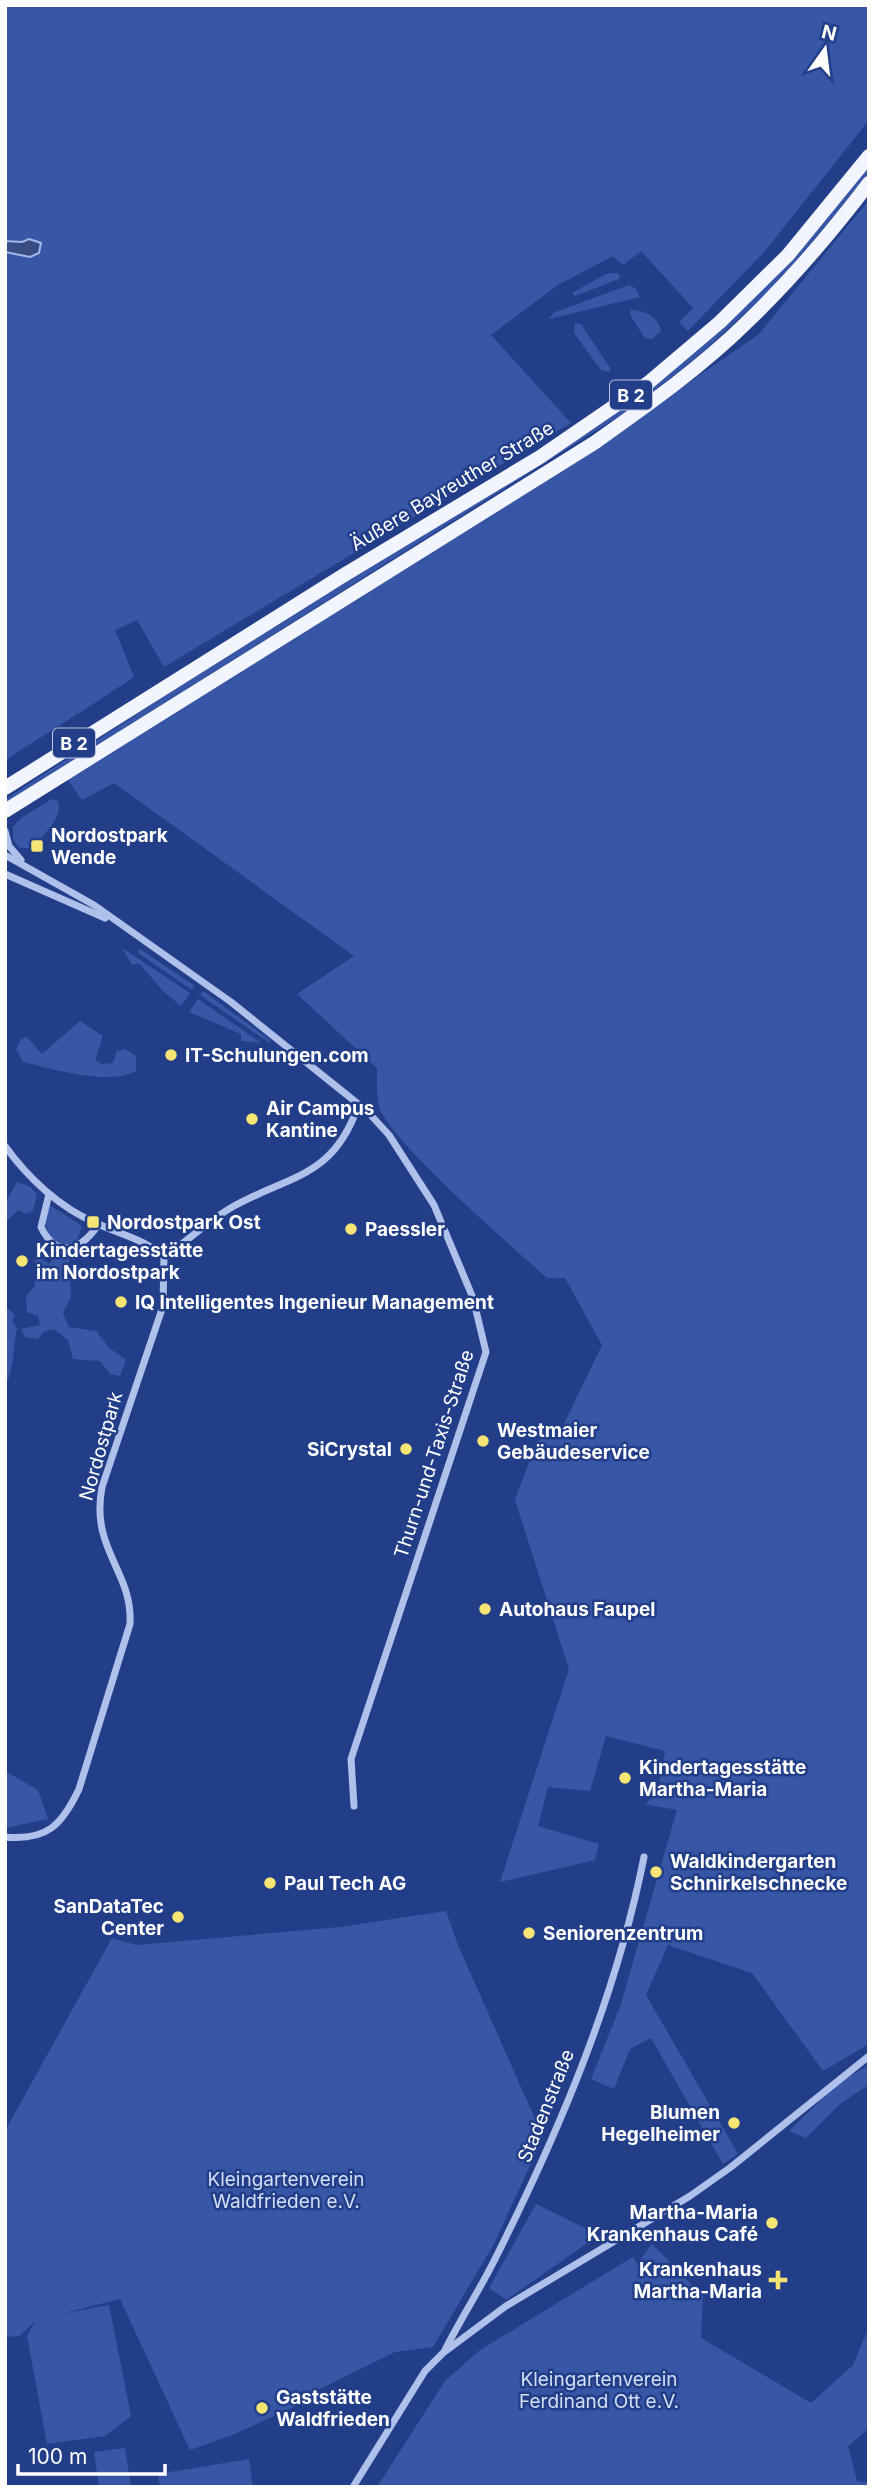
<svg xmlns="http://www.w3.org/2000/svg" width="874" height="2492" font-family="Inter,sans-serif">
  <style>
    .green { fill: #3856a6 }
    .water { fill: #394c84; stroke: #a4b8eb; stroke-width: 2 }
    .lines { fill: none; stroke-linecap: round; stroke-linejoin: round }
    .minor { stroke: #afc0ea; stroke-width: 7 }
    .primary { stroke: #f3f5fe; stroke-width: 14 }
    .poi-dot { fill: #f5e673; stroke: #233e89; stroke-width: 2.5 }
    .labels { text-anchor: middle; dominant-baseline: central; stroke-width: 5; stroke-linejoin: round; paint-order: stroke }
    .shield { fill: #233e89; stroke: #bdc5dc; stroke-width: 2 }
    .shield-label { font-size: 18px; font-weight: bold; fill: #fff }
    .street-label { font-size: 19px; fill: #fff; stroke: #233e89 }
    .poi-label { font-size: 19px; font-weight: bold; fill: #fff; stroke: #233e89; text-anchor: start }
    .park-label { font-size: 19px; fill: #d4def7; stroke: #233e89 }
  </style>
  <rect width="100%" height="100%" fill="#233e89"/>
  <g class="green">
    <polygon points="5,5 869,5 869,120 765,251 688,331 679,322 693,308 641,251 623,265 613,256 558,285 491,335 571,423 164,667 137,620 115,630 134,677 78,714 75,712 76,715 5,760"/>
    <path d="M869,165L867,178L773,287L703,352L632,408L5,804V800C70,755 139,716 203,669L638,396Z"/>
    <path d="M869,200V2044L823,2071L752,1973L668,1945L646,1995L738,2154L723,2164L651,2038L630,2049L614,2089L591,2079L620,2007L677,1810L645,1804L658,1793L665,1751L606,1736L590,1791L548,1787L538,1826L599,1844L595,1860L500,1882L569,1669L515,1500L537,1441L561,1430L602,1345L565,1278H547C515,1249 387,1139 379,1106C376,1094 377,1080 377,1068L297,994L354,956L114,783L82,800L67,779L596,447L759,334Z"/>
    <polygon points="616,273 620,274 619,279 575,296 572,293 606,274"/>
    <polygon points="629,285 635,288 640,297 549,319 553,313"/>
    <path d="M631,310C644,310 659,317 661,331L652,339L645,338L630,315Z"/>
    <polygon points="575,323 581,324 611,369 609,372 601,370 574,333"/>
    <path d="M52,799L58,801C64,817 41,839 29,848H20L13,840V827L21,818Z"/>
    <polygon points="122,948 190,993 181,1006 163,991 139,963 132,965"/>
    <polygon points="140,949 195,986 192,990 138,953"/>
    <polygon points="203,991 270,1040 271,1044 200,995"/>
    <polygon points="198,999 261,1043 241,1041 241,1034 189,1012"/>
    <path d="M80,1021L103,1036L95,1060L102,1064L113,1063L117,1051L125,1049L136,1056V1071C108,1086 53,1069 23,1062L16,1049L21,1039L27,1037L42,1054Z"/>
    <polygon points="17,1182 29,1186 37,1194 33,1211 26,1214 18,1210 5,1223 5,1203"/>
    <polygon points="48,1204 82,1226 69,1262 71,1297 63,1313 69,1327 96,1331 109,1348 126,1360 120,1376 110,1374 100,1361 73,1359 68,1340 54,1329 43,1332 38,1339 25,1337 21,1329 40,1325 38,1316 27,1312 26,1296 35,1286 35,1260 40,1258 49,1264 57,1253 44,1221"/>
    <path d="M5,1306L15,1315L12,1322L17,1328C13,1346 14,1363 8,1380H5Z"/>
    <polygon points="5,1771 38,1790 48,1819 5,1828"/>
    <polygon points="446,1911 458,1945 543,2137 494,2244 433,2347 395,2352 306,2396 307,2401 230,2436 190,2450 120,2299 60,2314 109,2305 131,2416 105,2436 47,2444 27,2336 35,2322 19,2336 5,2337 5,2131 112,1938 136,1945 340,1927"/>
    <polygon points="869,2065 869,2085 841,2103 806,2138 789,2131 838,2083"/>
    <polygon points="536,2204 599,2235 506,2300 489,2288"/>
    <polygon points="652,2244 703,2296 701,2338 811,2403 853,2365 869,2327 869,2428 848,2446 857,2481 869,2483 869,2487 377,2487 445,2381 480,2350 633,2257 637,2264"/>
    <polygon points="125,2448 131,2487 99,2487 94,2452"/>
    <polygon points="249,2459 253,2487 160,2487 158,2474"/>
  </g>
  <polygon class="water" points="29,239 41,243 39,253 30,257 5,252 5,241 22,242"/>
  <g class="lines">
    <g class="minor">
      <polyline points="5,831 9,846 21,860"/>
      <polyline points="5,855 94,905 231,1002 367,1111 389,1135 434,1205 473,1298 486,1352 351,1759 354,1806"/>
      <polyline points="5,874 105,918"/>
      <path d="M5,1146C28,1178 60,1208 96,1223C119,1234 145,1239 164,1257L163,1306L102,1487C90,1550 133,1571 130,1624L79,1789C62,1825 47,1841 5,1837"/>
      <path d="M49,1194L41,1227C57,1260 81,1250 98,1225"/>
      <path d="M164,1257C188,1241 209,1220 234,1206C290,1175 333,1178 358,1106"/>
      <path d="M445,2350C460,2320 479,2291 494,2261C558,2134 616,1998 644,1857"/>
      <polyline points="353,2487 425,2371 443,2353 506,2306 690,2196 731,2167 869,2056"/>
    </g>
    <g class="primary">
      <polyline points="5,788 344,575 540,457 648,383 720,322 788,255 869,156"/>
      <path d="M5,811L594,443C646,406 699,369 745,324C790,281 831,233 869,183"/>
    </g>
  </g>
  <g class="poi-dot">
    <rect x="30" y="839" width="14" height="14" rx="3.5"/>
    <circle cx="171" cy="1055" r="7"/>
    <circle cx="252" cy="1119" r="7"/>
    <rect x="86" y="1215" width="14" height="14" rx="3.5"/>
    <circle cx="351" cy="1229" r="7"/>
    <circle cx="22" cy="1261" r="7"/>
    <circle cx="121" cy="1302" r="7"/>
    <circle cx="483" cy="1441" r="7"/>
    <circle cx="406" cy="1449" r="7"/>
    <circle cx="485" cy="1609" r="7"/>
    <circle cx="625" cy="1778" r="7"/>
    <circle cx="656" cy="1872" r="7"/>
    <circle cx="270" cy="1883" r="7"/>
    <circle cx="178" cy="1917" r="7"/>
    <circle cx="529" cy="1933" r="7"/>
    <circle cx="734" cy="2123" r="7"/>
    <circle cx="772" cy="2223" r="7"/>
    <path d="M774.5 2269.5h7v7h7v7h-7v7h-7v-7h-7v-7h7z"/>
    <circle cx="262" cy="2408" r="7"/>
  </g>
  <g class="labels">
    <g class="shield">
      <rect x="610" y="380.5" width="42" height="29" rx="5"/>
      <rect x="53" y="728.5" width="42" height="29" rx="5"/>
    </g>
    <g class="shield-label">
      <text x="631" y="395">B 2</text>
      <text x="74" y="743">B 2</text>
    </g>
    <g class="street-label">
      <text transform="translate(452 486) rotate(-31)">Äußere Bayreuther Straße</text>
      <text transform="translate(101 1446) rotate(-74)">Nordostpark</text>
      <text transform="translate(434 1454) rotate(-72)">Thurn-und-Taxis-Straße</text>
      <text transform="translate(546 2106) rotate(-68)">Stadenstraße</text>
    </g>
    <g class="poi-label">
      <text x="51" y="835">Nordostpark<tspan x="51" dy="22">Wende</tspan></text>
      <text x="185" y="1055">IT-Schulungen.com</text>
      <text x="266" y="1108">Air Campus<tspan x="266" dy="22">Kantine</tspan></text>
      <text x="107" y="1222">Nordostpark Ost</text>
      <text x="365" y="1229">Paessler</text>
      <text x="36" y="1250">Kindertagesstätte<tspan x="36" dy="22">im Nordostpark</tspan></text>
      <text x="135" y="1302">IQ Intelligentes Ingenieur Management</text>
      <text x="497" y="1430">Westmaier<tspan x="497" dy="22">Gebäudeservice</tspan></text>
      <text x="392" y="1449" text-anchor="end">SiCrystal</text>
      <text x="499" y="1609">Autohaus Faupel</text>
      <text x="639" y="1767">Kindertagesstätte<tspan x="639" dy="22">Martha-Maria</tspan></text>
      <text x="670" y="1861">Waldkindergarten<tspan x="670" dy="22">Schnirkelschnecke</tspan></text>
      <text x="284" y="1883">Paul Tech AG</text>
      <text x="164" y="1906" text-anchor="end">SanDataTec<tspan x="164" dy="22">Center</tspan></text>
      <text x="543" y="1933">Seniorenzentrum</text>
      <text x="720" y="2112" text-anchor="end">Blumen<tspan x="720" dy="22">Hegelheimer</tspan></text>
      <text x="758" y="2212" text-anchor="end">Martha-Maria<tspan x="758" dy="22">Krankenhaus Café</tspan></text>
      <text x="762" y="2269" text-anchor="end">Krankenhaus<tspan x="762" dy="22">Martha-Maria</tspan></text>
      <text x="276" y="2397">Gaststätte<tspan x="276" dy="22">Waldfrieden</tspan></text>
    </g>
    <g class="park-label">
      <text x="286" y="2179">Kleingartenverein<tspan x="286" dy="22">Waldfrieden e.V.</tspan></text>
      <text x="599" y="2379">Kleingartenverein<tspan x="599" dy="22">Ferdinand Ott e.V.</tspan></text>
    </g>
  </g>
  <rect width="874" height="2492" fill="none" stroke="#ffffff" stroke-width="14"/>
  <g transform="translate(825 49) rotate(14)" stroke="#233e89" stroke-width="5" paint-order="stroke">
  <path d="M0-5L12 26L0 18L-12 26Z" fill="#ffffff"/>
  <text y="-10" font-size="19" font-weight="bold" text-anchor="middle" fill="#ffffff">N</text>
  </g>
  <path d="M18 2464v10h147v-10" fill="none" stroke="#ffffff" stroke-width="3.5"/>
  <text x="28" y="2464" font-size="21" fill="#ffffff" stroke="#233e89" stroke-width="5" paint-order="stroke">100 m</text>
</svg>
